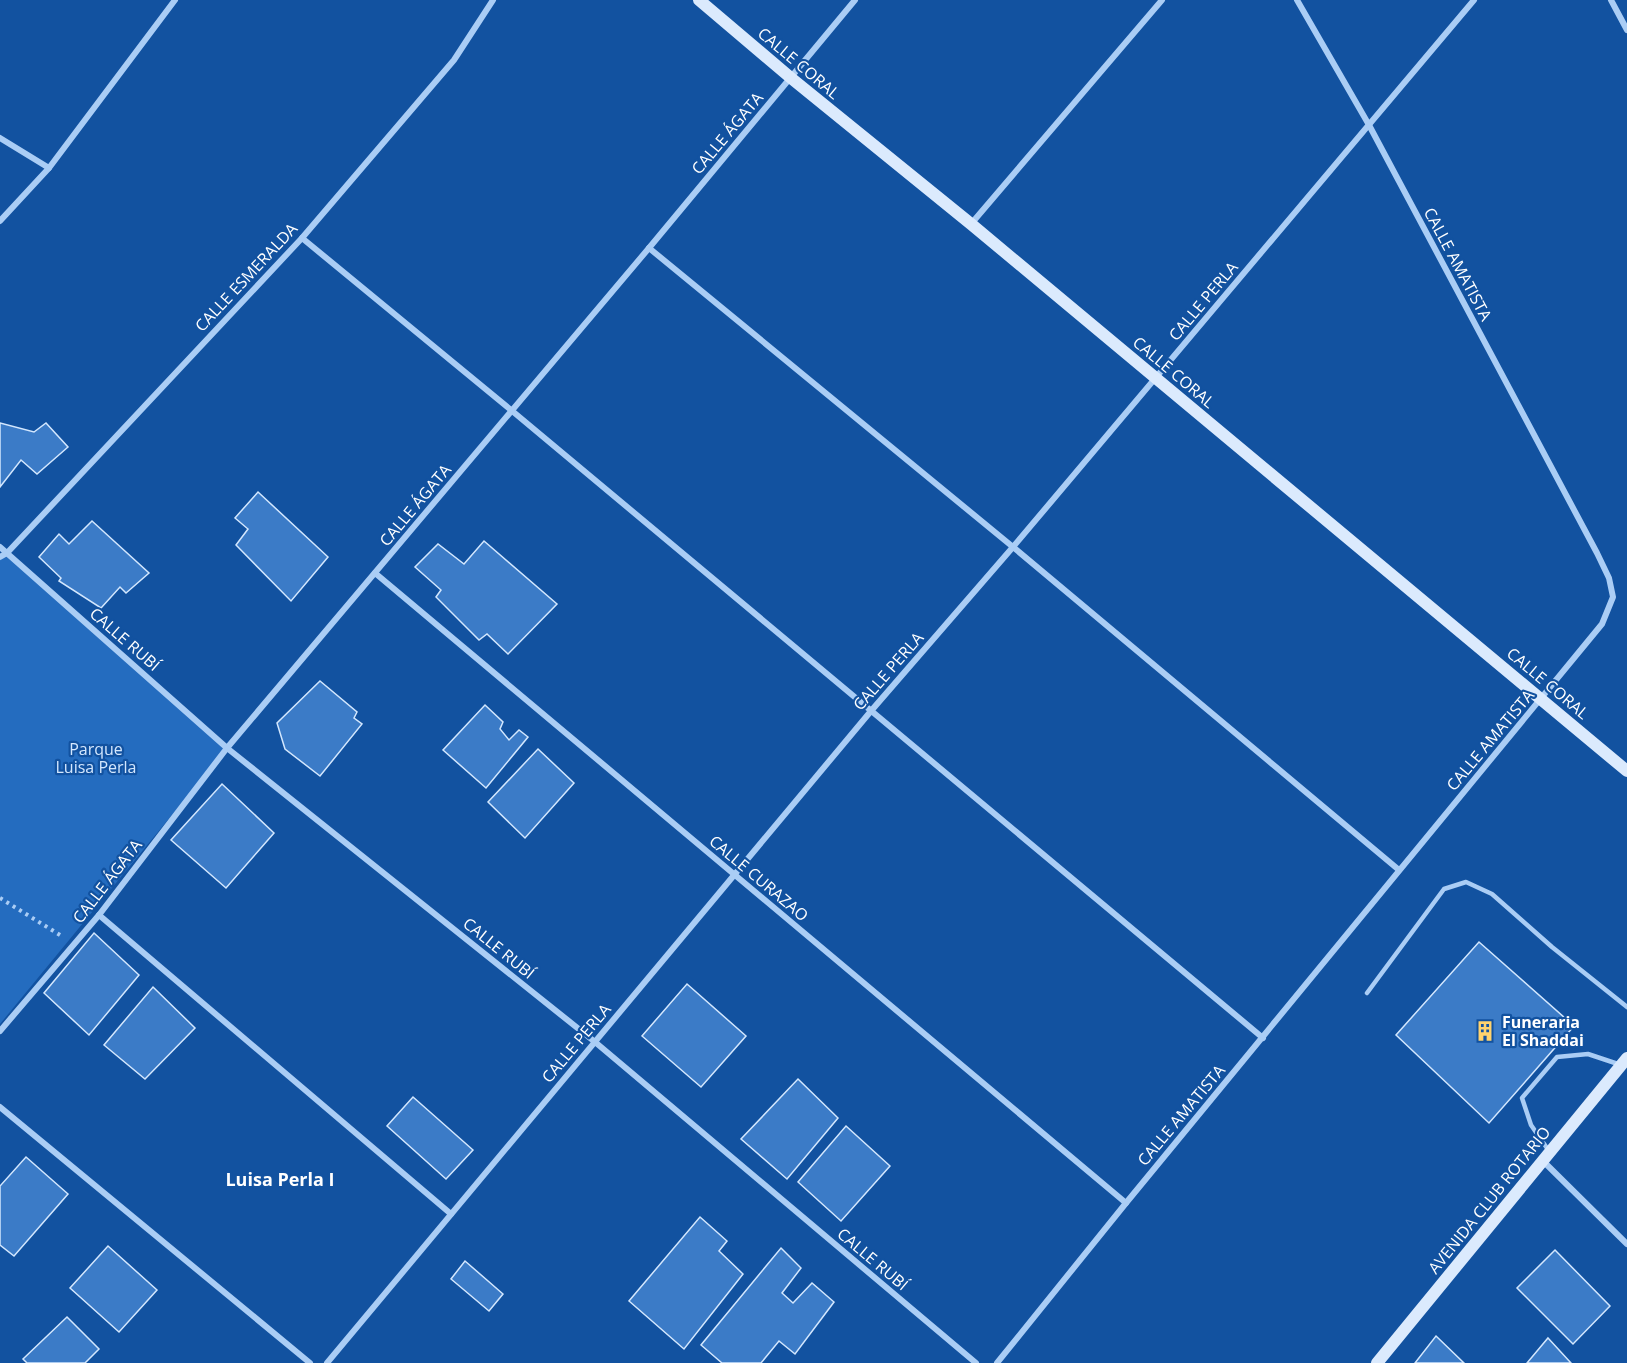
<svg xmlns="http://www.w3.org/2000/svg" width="1627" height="1363" font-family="'Open Sans',sans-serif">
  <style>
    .green { fill: #246cbf }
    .building { fill: #3b7bc7; stroke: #d3e7fe; stroke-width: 1.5 }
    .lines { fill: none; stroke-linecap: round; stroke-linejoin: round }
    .path { stroke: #aacdf5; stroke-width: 4; stroke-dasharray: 3 4.5; stroke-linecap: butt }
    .lane { stroke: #aacdf5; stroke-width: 4.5 }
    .street { stroke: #aacdf5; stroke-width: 6 }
    .secondary { stroke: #dbeafd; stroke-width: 12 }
    .labels { text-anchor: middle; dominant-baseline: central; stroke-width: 4.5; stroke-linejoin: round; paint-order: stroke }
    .street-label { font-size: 16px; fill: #fff; stroke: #1252a0 }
    .park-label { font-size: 16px; fill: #d3e7fe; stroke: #1252a0 }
    .poi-label { font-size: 16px; font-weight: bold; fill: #fff; stroke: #1252a0; text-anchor: start }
    .neighbourhood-label { font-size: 18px; font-weight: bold; fill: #fff; stroke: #1252a0 }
  </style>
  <rect width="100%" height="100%" fill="#1252a0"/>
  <polygon class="green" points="7,553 227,748 0,1024 0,557"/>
  <g class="building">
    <polygon points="0,423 34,432 46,423 68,447 37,474 21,460 0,487"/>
    <polygon points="258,492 328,557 291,601 236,545 248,529 235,518"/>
    <polygon points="92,521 149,573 126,593 120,587 101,608 59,581 61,578 39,557 59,534 69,544"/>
    <polygon points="484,541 557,604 508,654 487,634 479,640 436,597 441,590 415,567 438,544 464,564"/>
    <polygon points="320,681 357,712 354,718 362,724 320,776 285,749 277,723"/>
    <polygon points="485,705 503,722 500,729 509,740 519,730 528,737 486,788 443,750"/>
    <polygon points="538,749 574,783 525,838 488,802"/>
    <polygon points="222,784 274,833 226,888 171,840"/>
    <polygon points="94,933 139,975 89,1035 44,993"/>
    <polygon points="1479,942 1574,1026 1489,1123 1396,1035"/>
    <polygon points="687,984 746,1036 701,1087 642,1036"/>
    <polygon points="153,987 195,1028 145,1079 104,1045"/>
    <polygon points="798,1079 838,1118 787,1179 741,1139"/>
    <polygon points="413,1097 473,1150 446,1179 387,1126"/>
    <polygon points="846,1126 890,1166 841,1221 798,1182"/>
    <polygon points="26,1157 68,1194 14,1256 0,1245 0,1186"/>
    <polygon points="700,1217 727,1241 719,1251 743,1274 684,1349 629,1301"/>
    <polygon points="108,1246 157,1290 119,1332 70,1288"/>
    <polygon points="781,1248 801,1268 782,1293 793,1303 812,1283 834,1302 795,1354 779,1341 761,1363 722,1363 701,1345"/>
    <polygon points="1555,1250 1610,1306 1573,1344 1517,1288"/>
    <polygon points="465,1261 503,1294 489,1311 451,1279"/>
    <polygon points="67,1317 99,1349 85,1363 27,1363 23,1359"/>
    <polygon points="1436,1336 1464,1363 1415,1363"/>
    <polygon points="1548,1338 1571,1363 1527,1363"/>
  </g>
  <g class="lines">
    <polyline class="path" points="0,898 60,935"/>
    <g class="lane">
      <polyline points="1367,993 1444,889 1466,882 1492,894 1552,947 1627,1007"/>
      <polyline points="1549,1151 1531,1125 1522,1098 1557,1057 1588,1054 1618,1064"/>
    </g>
    <g class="street">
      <polyline points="1611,0 1627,30"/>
      <polyline points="0,138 49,168"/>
      <polyline points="0,221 49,168 175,0"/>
      <polyline points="971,224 1162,0"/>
      <polyline points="302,238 511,410 1263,1038"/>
      <polyline points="649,248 1013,547 1399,870"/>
      <polyline points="0,547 227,748 595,1042 976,1363"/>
      <polyline points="0,557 7,553 302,238 454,60 493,0"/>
      <polyline points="375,573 1126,1203"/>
      <polyline points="99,915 451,1214"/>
      <polyline points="0,1031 99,915 227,748 649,248 855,0"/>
      <polyline points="0,1107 310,1363"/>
      <polyline points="1542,1160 1627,1244"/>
      <polyline points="327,1363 871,711 1013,547 1474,0"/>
      <polyline points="997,1363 1126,1203 1602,624 1613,597 1609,578 1597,553 1369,125 1297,0"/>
    </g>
    <g class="secondary">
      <polyline points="699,0 791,78 971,224 1627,771"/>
      <polyline points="1377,1363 1627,1058"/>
    </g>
  </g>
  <defs>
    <g id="building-bare" transform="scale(1.62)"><path d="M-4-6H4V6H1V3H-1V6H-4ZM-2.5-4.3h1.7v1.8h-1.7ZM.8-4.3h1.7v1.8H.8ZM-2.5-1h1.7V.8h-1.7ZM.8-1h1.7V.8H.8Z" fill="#ffd36e" stroke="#1252a0" stroke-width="2.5" paint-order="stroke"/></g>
  </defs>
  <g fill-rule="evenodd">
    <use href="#building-bare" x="1485" y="1031"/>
  </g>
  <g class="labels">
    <g class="street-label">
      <text transform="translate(799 63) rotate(40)">CALLE CORAL</text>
      <text transform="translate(727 133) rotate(-50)">CALLE ÁGATA</text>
      <text transform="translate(1458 264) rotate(62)">CALLE AMATISTA</text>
      <text transform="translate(246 277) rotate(-47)">CALLE ESMERALDA</text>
      <text transform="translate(1203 301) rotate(-50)">CALLE PERLA</text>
      <text transform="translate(1174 372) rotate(40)">CALLE CORAL</text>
      <text transform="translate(415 505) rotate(-50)">CALLE ÁGATA</text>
      <text transform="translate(125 639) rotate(41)">CALLE RUBÍ</text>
      <text transform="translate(888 671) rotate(-49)">CALLE PERLA</text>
      <text transform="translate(1548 683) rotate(40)">CALLE CORAL</text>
      <text transform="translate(1490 740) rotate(-50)">CALLE AMATISTA</text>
      <text transform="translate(759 878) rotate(40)">CALLE CURAZAO</text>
      <text transform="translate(107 881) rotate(-52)">CALLE ÁGATA</text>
      <text transform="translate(499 948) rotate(39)">CALLE RUBÍ</text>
      <text transform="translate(576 1043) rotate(-50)">CALLE PERLA</text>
      <text transform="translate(1181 1115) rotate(-50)">CALLE AMATISTA</text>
      <text transform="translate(1489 1200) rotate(-51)">AVENIDA CLUB ROTARIO</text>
      <text transform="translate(873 1259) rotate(40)">CALLE RUBÍ</text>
    </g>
    <g class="park-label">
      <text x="96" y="749">Parque<tspan x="96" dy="18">Luisa Perla</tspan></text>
    </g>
    <g class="poi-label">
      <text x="1502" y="1022">Funeraria<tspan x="1502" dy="18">El Shaddai</tspan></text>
    </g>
    <g class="neighbourhood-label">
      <text x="280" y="1179">Luisa Perla I</text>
    </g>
  </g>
</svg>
